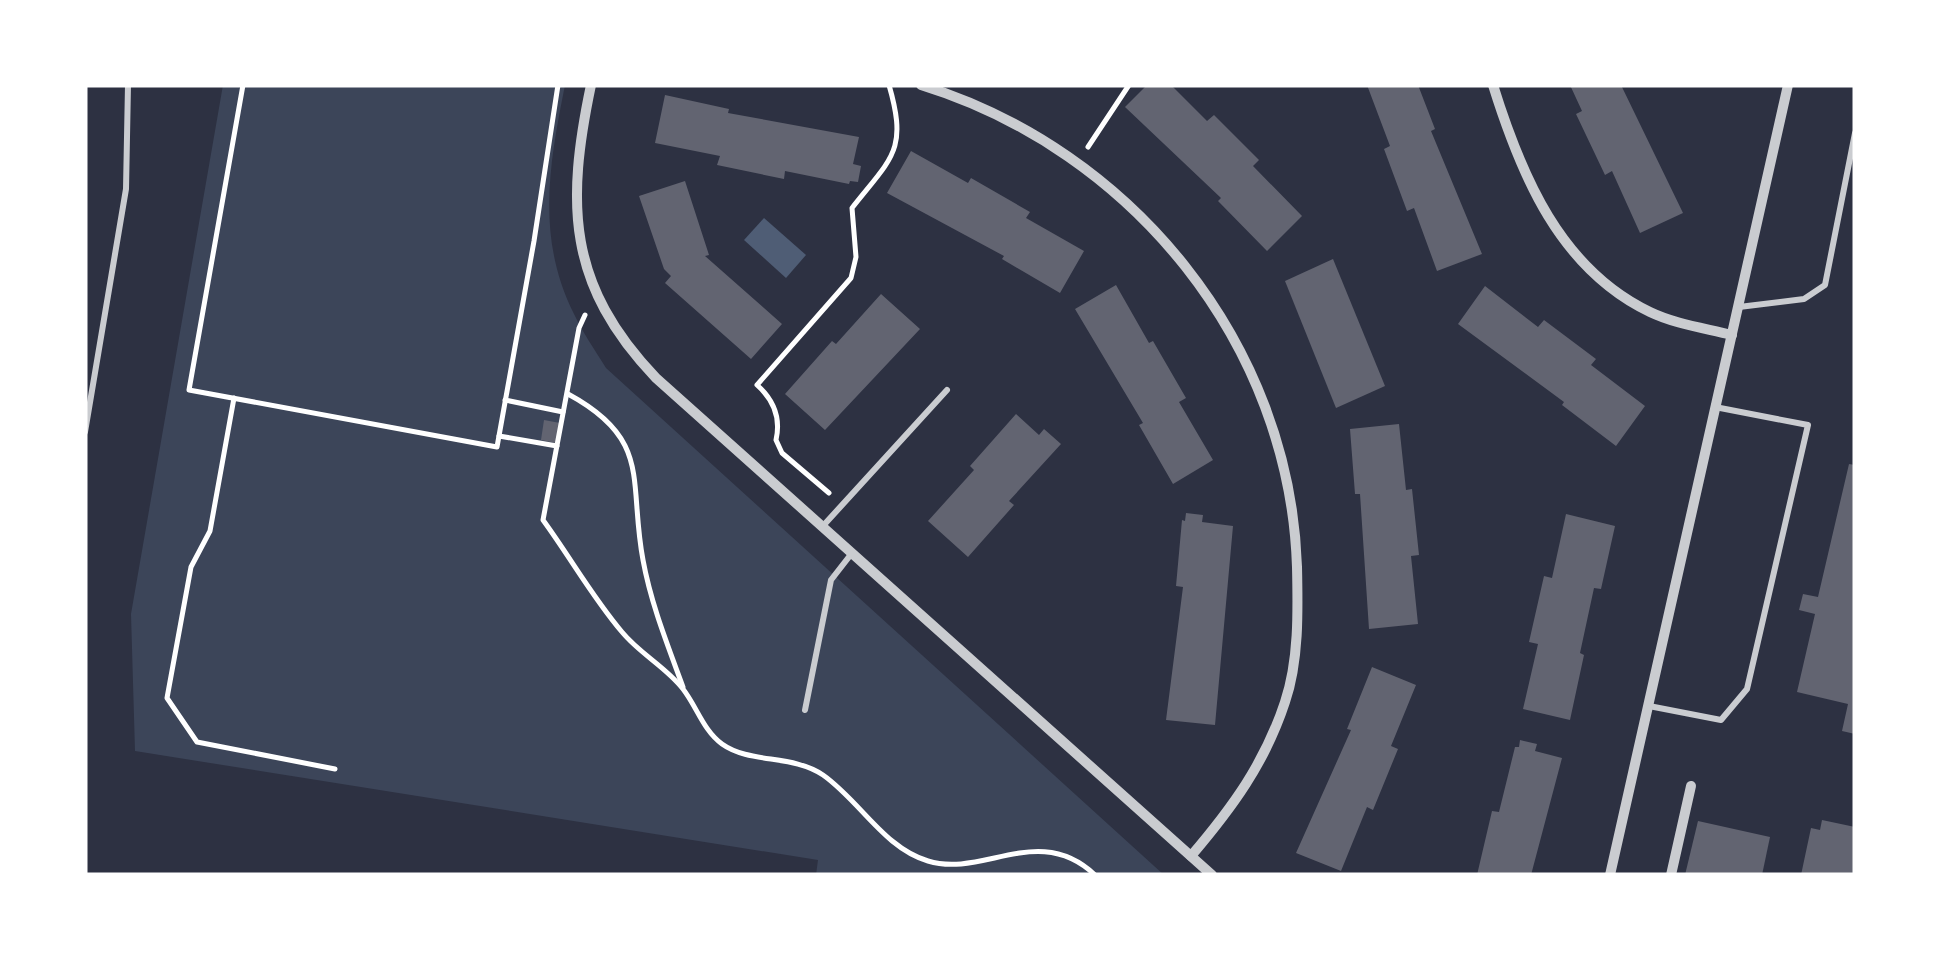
<svg xmlns="http://www.w3.org/2000/svg" width="1940" height="960" font-family="'Noto Sans',sans-serif">
  <style>
    .green { fill: #3c4559 }
    .water { fill: #4f5d75 }
    .building { fill: #626471 }
    .lines { fill: none; stroke-linecap: round; stroke-linejoin: round }
    .path { stroke: #fff; stroke-width: 5 }
    .service { stroke: #caccd0; stroke-width: 6 }
    .minor { stroke: #caccd0; stroke-width: 10 }
  </style>
  <rect width="100%" height="100%" fill="#2d3142"/>
  <path class="green" d="M223,85H565C549,165 536,238 574,314C583,333 595,350 606,368L1164,875H816L818,860L135,751L131,614Z"/>
  <polygon class="water" points="764,218 806,255 786,278 744,240"/>
  <g class="building">
    <polygon points="1147,85 1171,85 1207,121 1214,115 1259,160 1253,166 1302,216 1267,251 1218,201 1221,198 1125,107"/>
    <polygon points="1367,85 1418,85 1435,129 1431,131 1482,254 1437,271 1414,208 1407,211 1384,149 1390,146"/>
    <polygon points="1570,85 1621,85 1683,213 1640,233 1612,171 1605,175 1576,114 1582,111"/>
    <polygon points="665,95 729,109 728,113 859,137 853,164 861,166 858,182 850,181 849,184 785,171 784,179 717,165 720,156 655,143"/>
    <polygon points="911,151 968,183 971,178 1030,212 1026,218 1084,251 1060,293 1002,259 1004,256 887,193"/>
    <polygon points="685,181 709,255 705,256 782,324 751,359 665,283 671,276 664,269 639,196"/>
    <polygon points="1333,259 1385,386 1336,408 1285,281"/>
    <polygon points="1116,285 1149,343 1153,341 1186,398 1179,402 1213,460 1173,484 1139,425 1143,423 1075,309"/>
    <polygon points="1485,286 1538,327 1544,320 1596,359 1591,365 1645,406 1616,446 1562,405 1564,402 1458,324"/>
    <polygon points="881,294 920,329 825,430 785,394 832,341 836,344"/>
    <polygon points="1016,414 1039,435 1044,429 1061,444 1009,501 1014,505 968,557 928,521 974,470 970,466"/>
    <polygon points="544,420 560,423 556,443 541,440"/>
    <polygon points="1399,424 1406,490 1412,489 1419,555 1411,556 1418,624 1369,629 1360,494 1355,494 1350,429"/>
    <polygon points="1849,464 1855,465 1855,734 1842,731 1848,704 1797,692 1815,614 1799,610 1803,594 1818,597"/>
    <polygon points="1186,513 1203,515 1202,522 1233,526 1215,725 1166,720 1183,587 1176,586 1182,520 1185,521"/>
    <polygon points="1566,514 1615,526 1601,589 1594,588 1580,653 1584,655 1570,720 1523,709 1538,644 1529,642 1544,576 1552,578"/>
    <polygon points="1372,667 1416,685 1391,746 1398,749 1373,810 1367,807 1341,871 1296,853 1351,730 1347,729"/>
    <polygon points="1520,740 1537,744 1535,751 1562,758 1531,875 1477,875 1492,811 1499,812 1515,747 1519,747"/>
    <polygon points="1822,820 1855,827 1855,875 1801,875 1811,828 1820,830"/>
    <polygon points="1698,821 1770,837 1762,875 1685,875"/>
  </g>
  <g class="lines">
    <g class="path">
      <polyline points="243,85 189,390 497,447 534,241 558,85"/>
      <polyline points="1088,147 1129,85"/>
      <path d="M585,315L579,328L543,520C570,557 593,598 622,632C640,654 666,667 683,689C697,707 703,730 722,744C750,764 792,754 823,775C860,801 884,848 928,861C983,878 1039,822 1095,875"/>
      <path d="M568,394C653,440 628,481 643,560C651,604 668,646 683,687"/>
      <polyline points="234,398 210,531 191,567 167,698 197,742 335,769"/>
      <polyline points="505,400 563,412"/>
      <polyline points="499,436 557,446"/>
      <path d="M829,493L782,453L776,440C781,418 774,400 757,385L851,278L856,257L852,208C892,157 908,151 889,85"/>
    </g>
    <g class="service">
      <polyline points="1739,307 1804,299 1825,285 1855,133"/>
      <polyline points="85,432 126,189 128,85"/>
      <polyline points="822,527 947,390"/>
      <polyline points="1649,706 1721,720 1747,689 1808,425 1715,407"/>
      <polyline points="805,710 831,580 852,553"/>
    </g>
    <g class="minor">
      <path d="M591,85C566,204 567,285 656,378L1212,875"/>
      <path d="M921,85C1132,150 1290,344 1297,567C1298,611 1299,661 1285,702C1265,763 1232,808 1191,856"/>
      <path d="M1493,85C1521,175 1560,269 1650,312C1675,324 1704,328 1732,335"/>
      <polyline points="1610,875 1788,85"/>
      <polyline points="1671,875 1691,786"/>
    </g>
  </g>
  <rect width="1940" height="960" fill="none" stroke="#ffffff" stroke-width="175"/>
</svg>
